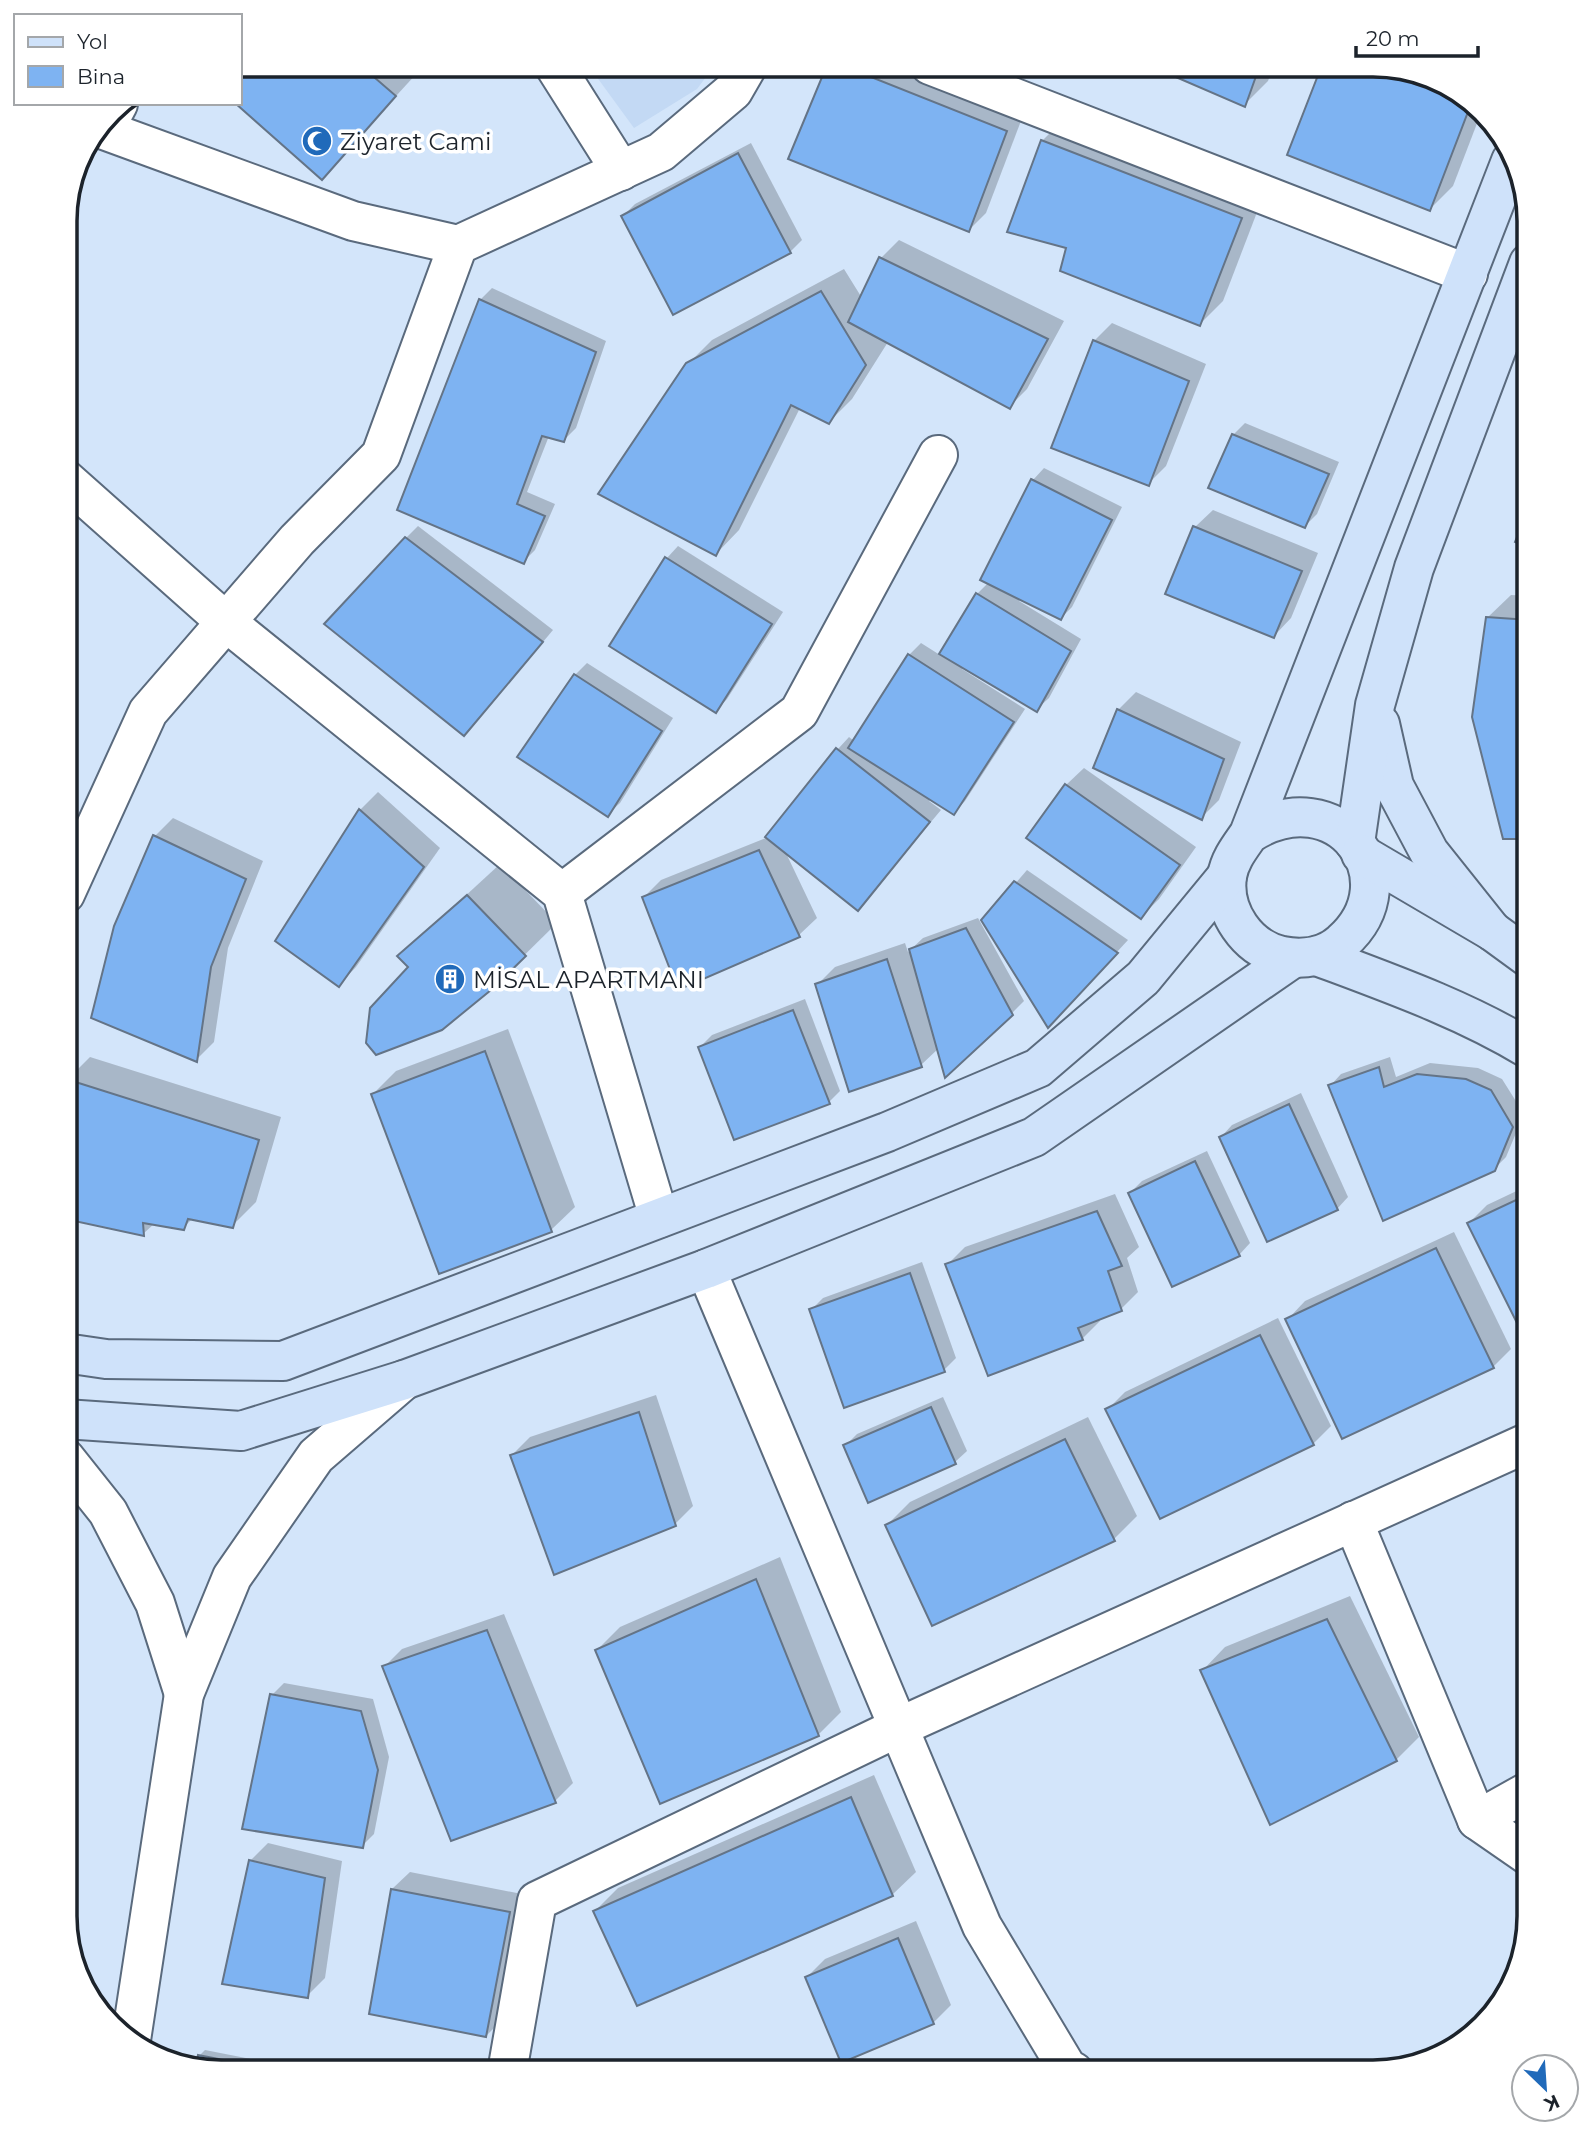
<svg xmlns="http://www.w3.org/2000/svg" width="1594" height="2137" font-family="Montserrat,sans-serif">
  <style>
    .built { fill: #c3d9f4 }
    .shadow { fill: #0003 }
    .building { fill: #7eb3f2; stroke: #647487; stroke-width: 2 }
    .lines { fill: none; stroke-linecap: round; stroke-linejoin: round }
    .street-casing { stroke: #5a6a7d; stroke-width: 42 }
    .secondary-casing { stroke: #5a6a7d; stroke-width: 42 }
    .street { stroke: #fff; stroke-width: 38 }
    .secondary { stroke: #cfe2fa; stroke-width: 38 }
    .labels { text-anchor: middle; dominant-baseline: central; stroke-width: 7; stroke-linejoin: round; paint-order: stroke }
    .poi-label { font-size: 24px; fill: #1c232b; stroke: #fff; text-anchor: start }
    .rim { fill: none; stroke: #1c232b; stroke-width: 3.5 }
  </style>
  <rect width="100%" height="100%" fill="#d3e5fa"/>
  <polygon class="built" points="588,65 715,65 697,89 634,128"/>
  <g class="shadow">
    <polygon points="240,65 409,65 418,72 322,177 240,103"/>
    <polygon points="829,65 902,65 1024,113 986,213 969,230 790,158"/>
    <polygon points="1152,65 1274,65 1268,81 1245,104"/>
    <polygon points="1383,65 1451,86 1481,113 1453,186 1430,209"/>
    <polygon points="1065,118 1264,194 1223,301 1200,324 1042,141"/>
    <polygon points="751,143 802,240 790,252 623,216 635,204"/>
    <polygon points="899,240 1064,321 1027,389 1009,407 888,342 852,399 829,422 800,408 739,530 716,554 688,364 712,340 844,269 862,298 881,258"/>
    <polygon points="492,288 606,341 576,428 564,440 549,436 527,492 555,504 535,550 523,562 480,300"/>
    <polygon points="1112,323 1206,364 1166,466 1148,484 1094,341"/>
    <polygon points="1245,423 1339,462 1317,514 1305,526 1233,435"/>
    <polygon points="1044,468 1122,507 1072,607 1061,618 1020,598 1019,601 1081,639 1049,698 1037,709 963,666 962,669 1025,709 965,801 954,813 931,798 929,801 941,810 858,909 785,851 817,918 799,935 679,988 644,897 661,880 766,838 838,749 849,737 854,741 909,655 921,643 940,655 977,594 989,582 1033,480"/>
    <polygon points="1213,510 1318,553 1291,618 1274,636 1195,527"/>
    <polygon points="418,526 553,630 476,722 406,538"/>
    <polygon points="678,546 783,612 727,699 716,711 612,645 667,558"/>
    <polygon points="1511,595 1529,596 1529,837 1504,838 1487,618"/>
    <polygon points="587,663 673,718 620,803 608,814 575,675"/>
    <polygon points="1136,692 1241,742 1219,800 1201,818 1118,710"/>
    <polygon points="1084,768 1196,847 1159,899 1141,917 1066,785"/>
    <polygon points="378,792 440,848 356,967 339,985 277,940 360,810"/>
    <polygon points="173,818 263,861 228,948 214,1042 196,1060 115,927 155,836"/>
    <polygon points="500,864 557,923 490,989 410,967 400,956"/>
    <polygon points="1027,870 1128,940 1060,1014 984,920"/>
    <polygon points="978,918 1024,1001 1012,1013 939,1048 921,1065 817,985 835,967 905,943 908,952 923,938"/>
    <polygon points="805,999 840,1091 829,1102 700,1047 712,1035"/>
    <polygon points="508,1029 575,1207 551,1230 440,1272 373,1094 396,1071"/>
    <polygon points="90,1057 281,1117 256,1202 232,1226 193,1218 183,1228 155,1223 143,1234 65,1217 65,1088 67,1080"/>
    <polygon points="1390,1057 1396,1077 1430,1063 1478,1068 1502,1079 1524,1114 1506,1157 1494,1169 1330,1086 1341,1074"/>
    <polygon points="1301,1093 1348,1197 1337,1209 1221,1137 1232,1125"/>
    <polygon points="1207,1151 1250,1243 1239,1255 1130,1193 1142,1181"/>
    <polygon points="1529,1185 1529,1338 1527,1339 1469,1223 1487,1205"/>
    <polygon points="1115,1194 1139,1247 1127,1258 1138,1292 1121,1309 1099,1318 1100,1321 1082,1339 989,1374 947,1265 965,1247"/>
    <polygon points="1454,1232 1511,1349 1493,1367 1343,1437 1288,1319 1305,1301"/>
    <polygon points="922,1262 956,1358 944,1370 811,1310 823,1298"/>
    <polygon points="1278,1318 1331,1426 1313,1444 1107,1410 1125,1392"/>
    <polygon points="656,1395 693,1506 675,1524 512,1455 530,1437"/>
    <polygon points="943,1397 967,1451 955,1462 845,1446 857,1434"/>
    <polygon points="1088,1417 1137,1516 1114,1539 887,1525 910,1502"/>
    <polygon points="780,1557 841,1712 818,1735 597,1650 620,1627"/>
    <polygon points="1350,1596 1419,1737 1396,1760 1202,1671 1225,1647"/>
    <polygon points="504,1614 573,1783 555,1801 384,1667 402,1649"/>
    <polygon points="284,1683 373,1699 389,1757 374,1834 362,1846 272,1695"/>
    <polygon points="874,1775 916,1872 892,1895 595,1911 618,1888"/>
    <polygon points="268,1843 342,1861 325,1978 307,1996 250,1861"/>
    <polygon points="410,1872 527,1895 504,2018 486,2036 392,1889"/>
    <polygon points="916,1921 951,2005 933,2023 807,1977 825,1959"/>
    <polygon points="205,2050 316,2072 221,2072 197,2066 199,2056"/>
  </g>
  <g class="building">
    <polygon points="240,65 360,65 396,96 322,180 235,103 240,103"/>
    <polygon points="827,65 841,65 1007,131 969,232 788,159"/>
    <polygon points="1148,65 1260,65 1245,107"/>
    <polygon points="1322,65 1383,65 1451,86 1471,104 1430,211 1287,155"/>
    <polygon points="1041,140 1242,218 1200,326 1060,271 1066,248 1007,232"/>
    <polygon points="738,153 791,253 673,315 621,216"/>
    <polygon points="879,257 1048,339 1010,409 848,322"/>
    <polygon points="821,291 866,365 829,424 791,405 716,556 598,494 686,363"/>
    <polygon points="479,299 596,352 564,442 542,436 517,504 545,516 524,564 397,510"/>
    <polygon points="1093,340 1189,381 1149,486 1051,448"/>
    <polygon points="1232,434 1329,474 1305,528 1208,488"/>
    <polygon points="1031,479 1112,520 1061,620 980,580"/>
    <polygon points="1529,508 1529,548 1515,542"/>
    <polygon points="1193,526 1302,571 1274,638 1165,594"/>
    <polygon points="405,537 543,642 464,736 324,624"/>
    <polygon points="665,557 772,624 716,713 609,646"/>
    <polygon points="976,593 1071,651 1037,712 939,654"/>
    <polygon points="1486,617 1529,620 1529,839 1503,839 1472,717"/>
    <polygon points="908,654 1014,722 954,815 848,748"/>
    <polygon points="574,674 662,731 608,817 517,757"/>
    <polygon points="1117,709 1224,759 1202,820 1093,768"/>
    <polygon points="836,748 930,822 858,911 765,837"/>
    <polygon points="1065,784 1180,865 1141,919 1026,838"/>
    <polygon points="359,809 424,867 339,987 275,941"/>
    <polygon points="153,835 246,879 211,967 197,1062 91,1018 114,926"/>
    <polygon points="759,850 800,937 678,990 642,897"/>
    <polygon points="1014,881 1118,953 1048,1028 981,920"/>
    <polygon points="467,895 526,956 491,990 442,1030 376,1055 366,1043 370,1008 408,967 397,956"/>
    <polygon points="966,928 1013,1015 945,1078 909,949"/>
    <polygon points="887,959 922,1067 849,1092 815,984"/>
    <polygon points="793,1010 830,1104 734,1140 698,1047"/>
    <polygon points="485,1051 552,1232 439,1274 371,1094"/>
    <polygon points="1379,1067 1384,1087 1417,1074 1466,1079 1491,1090 1513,1127 1495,1171 1383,1221 1328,1085"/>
    <polygon points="66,1079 259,1140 233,1228 188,1219 184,1230 143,1223 144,1236 65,1219"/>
    <polygon points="1289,1104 1338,1210 1267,1242 1219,1137"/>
    <polygon points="1195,1161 1240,1256 1172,1287 1128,1193"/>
    <polygon points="1529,1194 1529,1340 1526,1341 1467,1223"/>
    <polygon points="1097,1211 1122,1266 1108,1271 1122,1311 1078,1328 1083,1340 988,1376 945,1264"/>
    <polygon points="1436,1248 1494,1368 1342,1439 1285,1319"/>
    <polygon points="910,1273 945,1372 844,1408 809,1309"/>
    <polygon points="1260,1335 1314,1445 1160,1519 1105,1409"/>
    <polygon points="931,1407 956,1464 868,1503 843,1445"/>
    <polygon points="639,1412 676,1526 554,1575 510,1455"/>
    <polygon points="1065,1439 1115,1541 932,1626 885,1525"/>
    <polygon points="756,1579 819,1736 660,1804 595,1650"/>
    <polygon points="1327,1619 1397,1761 1270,1825 1200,1670"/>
    <polygon points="487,1630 556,1803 451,1841 382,1666"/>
    <polygon points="270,1694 361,1711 378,1770 363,1848 242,1829"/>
    <polygon points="851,1797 893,1896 637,2006 593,1911"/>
    <polygon points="249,1860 325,1878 308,1998 222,1984"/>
    <polygon points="391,1889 510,1912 486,2037 369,2014"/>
    <polygon points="898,1938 934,2024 841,2063 805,1977"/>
    <polygon points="198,2055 285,2072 221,2072 196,2066"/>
  </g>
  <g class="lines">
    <g class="street-casing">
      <g id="street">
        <polyline points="554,65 621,171"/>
        <polyline points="930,65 1468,274"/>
        <polyline points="118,104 104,130 353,221 458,245"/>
        <polyline points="65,479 226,622 562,893 659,1218"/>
        <polyline points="562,893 799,712 938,455"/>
        <polyline points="65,894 148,712 297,540 381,455 458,245 661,152 733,91 748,65"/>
        <polyline points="706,1269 982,1926 1067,2068 1074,2072"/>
        <polyline points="65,1458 108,1512 155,1603 184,1694"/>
        <polyline points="1353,1521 1477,1820 1529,1856"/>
        <polyline points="1477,1820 1529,1791"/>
        <polyline points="131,2040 184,1694 232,1577 316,1456 404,1380"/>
        <polyline points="507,2072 537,1901 899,1727 1529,1442"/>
      </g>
    </g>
    <g class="secondary-casing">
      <g id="secondary">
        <polyline points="1380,724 1394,786 1429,852 1492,931"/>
        <path d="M1249,834C1337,777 1413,879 1342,942C1326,957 1303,960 1282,956C1247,948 1222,912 1227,876C1230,859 1240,847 1249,834L1511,161"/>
        <polyline points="1355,843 1375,705 1414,568 1529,263"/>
        <polyline points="1361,854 1492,931 1529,958"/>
        <path d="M1317,956C1389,983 1463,1009 1529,1049"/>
        <polyline points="65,1353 106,1359 283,1361 887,1132 1038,1068 1143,978 1227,876"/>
        <polyline points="65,1419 241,1431 404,1380 706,1269 1034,1137 1293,958"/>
      </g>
    </g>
    <use href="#street" class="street"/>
    <use href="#secondary" class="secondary"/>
  </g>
  <defs>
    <g id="mosque-disc" transform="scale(1.575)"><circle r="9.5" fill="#206aba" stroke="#fff"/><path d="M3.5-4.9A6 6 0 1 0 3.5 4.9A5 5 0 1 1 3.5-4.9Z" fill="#fff"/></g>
    <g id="building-disc" transform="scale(1.575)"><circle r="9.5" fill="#206aba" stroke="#fff"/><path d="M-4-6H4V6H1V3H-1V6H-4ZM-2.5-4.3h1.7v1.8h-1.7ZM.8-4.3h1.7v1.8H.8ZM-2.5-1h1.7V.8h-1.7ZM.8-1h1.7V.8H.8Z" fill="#fff"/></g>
  </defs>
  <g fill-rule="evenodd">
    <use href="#mosque-disc" x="317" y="141"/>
    <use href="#building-disc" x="450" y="979"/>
  </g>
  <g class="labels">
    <g class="poi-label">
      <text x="340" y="141">Ziyaret Cami</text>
      <text x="473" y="979">MİSAL APARTMANI</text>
    </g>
  </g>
  <path d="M0 0H1594V2137H0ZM221 77H1373A144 144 0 0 1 1517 221V1916A144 144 0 0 1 1373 2060H221A144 144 0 0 1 77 1916V221A144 144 0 0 1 221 77Z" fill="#fff" fill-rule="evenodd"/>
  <path class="rim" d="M221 77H1373A144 144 0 0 1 1517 221V1916A144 144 0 0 1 1373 2060H221A144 144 0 0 1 77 1916V221A144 144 0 0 1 221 77Z"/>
  <rect x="14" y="14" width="228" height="91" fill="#ffffff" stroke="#a4a7aa" stroke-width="2"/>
  <rect x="28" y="37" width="35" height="10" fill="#cfe2fa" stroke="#a4a7aa" stroke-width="2"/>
  <text x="77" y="49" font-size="21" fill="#1c232b">Yol</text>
  <rect x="28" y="66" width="35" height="21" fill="#7eb3f2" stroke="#a4a7aa" stroke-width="2"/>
  <text x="77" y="84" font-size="21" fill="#1c232b">Bina</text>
  <g transform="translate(1545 2088) rotate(155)"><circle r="33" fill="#ffffff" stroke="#a4a7aa" stroke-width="2"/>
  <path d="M0-5L12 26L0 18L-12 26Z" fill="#206aba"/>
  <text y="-10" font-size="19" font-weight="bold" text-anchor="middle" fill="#1c232b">K</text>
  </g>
  <path d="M1356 46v10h122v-10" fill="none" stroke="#1c232b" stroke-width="3.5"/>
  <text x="1366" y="46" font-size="21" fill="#1c232b" stroke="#ffffff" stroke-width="5" paint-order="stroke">20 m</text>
</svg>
